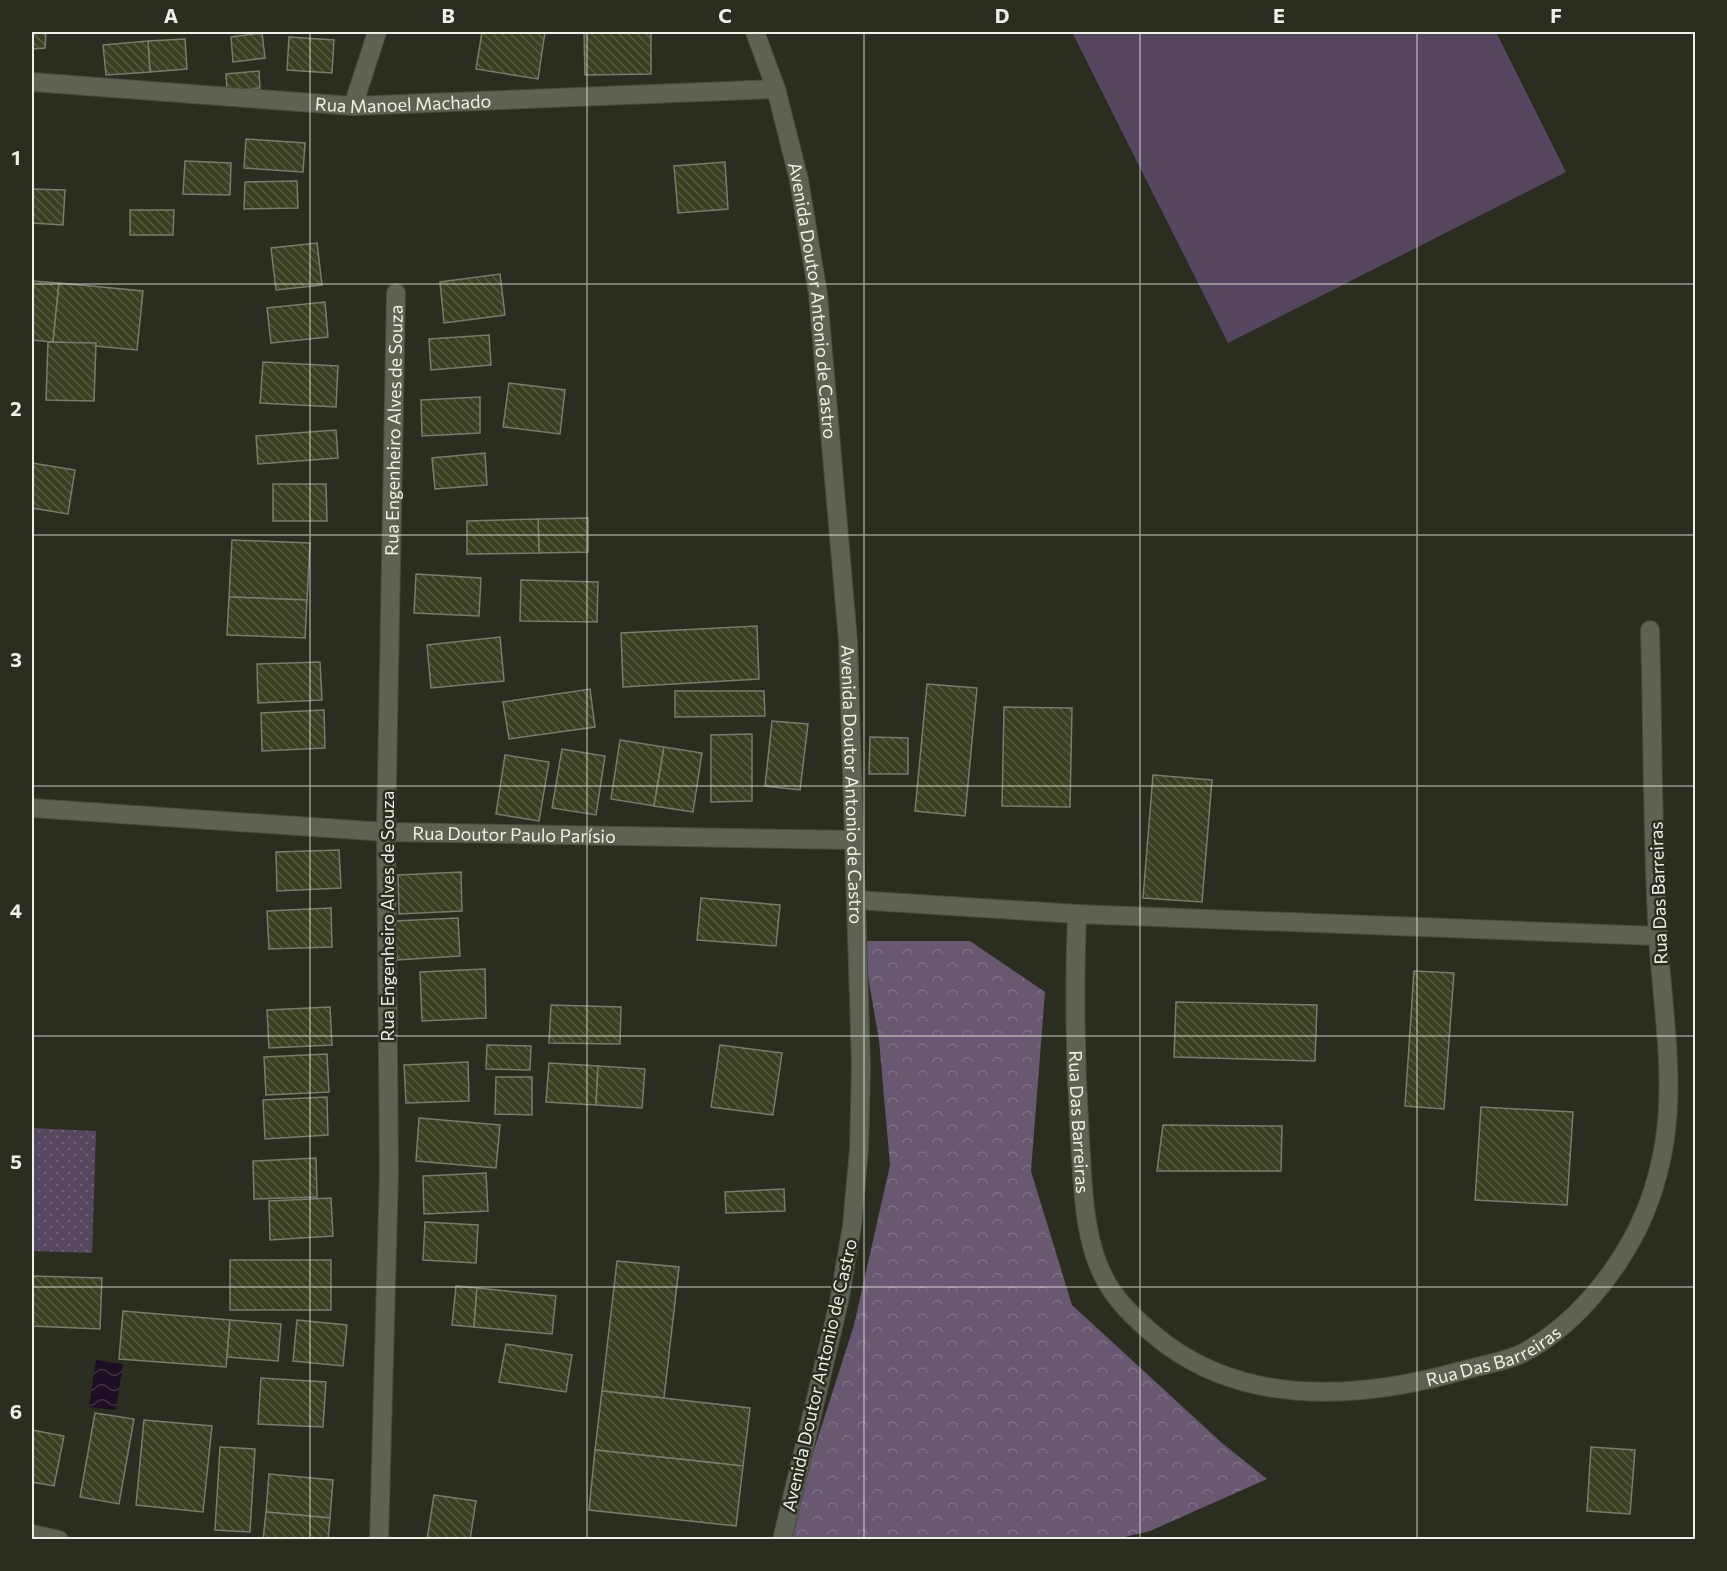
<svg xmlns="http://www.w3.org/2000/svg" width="1727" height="1571" font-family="Commissioner,sans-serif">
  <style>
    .grass { fill: url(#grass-dots) }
    .forest { fill: url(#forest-crowns) }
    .park { fill: #57465f }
    .water { fill: url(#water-waves) }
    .building { fill: url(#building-back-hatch); stroke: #787c6c; stroke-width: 1.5 }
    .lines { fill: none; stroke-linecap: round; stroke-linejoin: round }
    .minor-casing { stroke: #484b3f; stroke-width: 20 }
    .minor { stroke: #5e6252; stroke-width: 18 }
    .grid { fill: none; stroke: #eef1e8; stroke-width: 1.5; stroke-opacity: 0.55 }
    .labels { text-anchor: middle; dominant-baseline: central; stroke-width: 5; stroke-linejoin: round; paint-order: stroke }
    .street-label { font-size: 18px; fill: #eef1e8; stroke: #2a2d20 }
    .neatline { fill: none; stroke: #eef1e8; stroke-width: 2 }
    .grid-label { font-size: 20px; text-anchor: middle; font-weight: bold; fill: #eef1e8 }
  </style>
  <defs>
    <pattern id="grass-dots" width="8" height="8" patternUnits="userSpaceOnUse" patternTransform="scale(1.5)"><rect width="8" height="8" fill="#57465f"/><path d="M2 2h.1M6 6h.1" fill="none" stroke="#6f6176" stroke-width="1.8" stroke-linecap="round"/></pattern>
    <pattern id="forest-crowns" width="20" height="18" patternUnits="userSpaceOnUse" patternTransform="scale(1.5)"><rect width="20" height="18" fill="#6a5772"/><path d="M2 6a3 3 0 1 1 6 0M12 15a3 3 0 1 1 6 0" fill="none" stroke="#807086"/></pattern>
    <pattern id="water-waves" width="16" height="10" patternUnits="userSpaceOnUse" patternTransform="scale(1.5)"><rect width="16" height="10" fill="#1e0e24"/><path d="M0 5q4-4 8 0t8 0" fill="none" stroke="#3f3244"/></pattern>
    <pattern id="building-back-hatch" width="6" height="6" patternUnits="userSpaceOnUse" patternTransform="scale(1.5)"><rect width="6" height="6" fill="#3a3f22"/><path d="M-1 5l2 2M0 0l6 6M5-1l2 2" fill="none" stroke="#575b42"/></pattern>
  </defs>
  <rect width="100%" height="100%" fill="#2a2d20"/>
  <polygon class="grass" points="32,1128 96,1131 92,1253 32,1251"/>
  <polygon class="forest" points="862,941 970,941 1045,992 1031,1171 1072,1305 1222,1443 1267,1479 1150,1531 1116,1539 785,1540 854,1325 890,1165 879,1040"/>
  <polygon class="park" points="1072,32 1496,32 1566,172 1228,343"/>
  <polygon class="water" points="96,1360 123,1364 116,1410 89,1407"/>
  <g class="building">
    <polygon points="32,32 46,32 45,48 32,49"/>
    <polygon points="482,32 545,32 538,79 476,69"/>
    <polygon points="584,32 651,32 651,74 585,75"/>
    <polygon points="262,33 265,58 233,62 231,37"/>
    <polygon points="289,37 334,40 332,73 287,70"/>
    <polygon points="185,39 187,69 150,72 148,41"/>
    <polygon points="148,41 150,72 106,75 103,45"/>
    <polygon points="259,71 260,88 227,91 226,74"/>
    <polygon points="246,139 305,143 303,172 244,168"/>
    <polygon points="185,161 231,163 230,195 183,194"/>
    <polygon points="725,162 728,209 678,213 674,166"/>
    <polygon points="297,181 298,208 244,209 245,182"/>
    <polygon points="32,189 65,190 63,225 32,223"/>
    <polygon points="130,210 174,210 173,235 130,235"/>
    <polygon points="317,243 322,285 276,290 271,248"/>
    <polygon points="500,274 505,315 444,323 440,282"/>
    <polygon points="32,281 59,283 53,342 32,340"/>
    <polygon points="59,283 143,291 137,350 53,342"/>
    <polygon points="325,302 328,337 271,343 267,308"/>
    <polygon points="489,335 491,365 431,370 429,339"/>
    <polygon points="48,342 96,343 94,401 46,400"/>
    <polygon points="263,362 338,366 336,407 260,403"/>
    <polygon points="509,383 565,390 560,434 503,427"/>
    <polygon points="480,397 480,433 422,436 421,400"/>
    <polygon points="336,430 338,458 258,464 256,436"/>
    <polygon points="485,453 487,485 435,489 432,458"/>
    <polygon points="32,463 75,470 68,514 32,508"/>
    <polygon points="273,484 326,484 327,521 273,521"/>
    <polygon points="588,518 588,552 539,553 538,519"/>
    <polygon points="538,519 539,553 467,554 467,521"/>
    <polygon points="232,540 310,543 307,600 229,597"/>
    <polygon points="416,574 481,578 479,616 414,613"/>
    <polygon points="521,580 598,582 597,622 520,621"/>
    <polygon points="229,597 307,600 305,638 227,635"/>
    <polygon points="757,626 759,679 623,687 621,633"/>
    <polygon points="500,637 504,681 431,688 427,645"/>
    <polygon points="320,662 322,700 258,703 257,664"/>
    <polygon points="927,684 977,688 965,816 915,811"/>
    <polygon points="590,689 595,727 509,739 503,702"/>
    <polygon points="675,691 764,691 765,716 675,717"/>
    <polygon points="1004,707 1072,708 1070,807 1002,806"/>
    <polygon points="324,710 325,748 262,751 261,713"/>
    <polygon points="772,721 808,724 800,790 765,786"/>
    <polygon points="752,734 752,801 711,802 711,735"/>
    <polygon points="870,737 908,738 908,774 869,774"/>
    <polygon points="620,740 664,747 654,806 611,799"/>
    <polygon points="664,747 702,753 693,812 654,806"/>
    <polygon points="562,749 605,756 596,815 552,808"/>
    <polygon points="505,755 549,762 539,821 496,814"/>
    <polygon points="1153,775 1212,780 1202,902 1143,898"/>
    <polygon points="339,850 341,888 277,891 276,852"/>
    <polygon points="461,872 462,911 399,914 398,875"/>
    <polygon points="701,898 780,905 776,946 697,940"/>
    <polygon points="331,908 332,947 269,949 267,911"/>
    <polygon points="458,918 460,956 397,960 395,921"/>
    <polygon points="485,969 486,1018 422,1021 420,972"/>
    <polygon points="1414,971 1454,973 1444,1109 1405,1106"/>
    <polygon points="1176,1002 1317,1005 1315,1061 1174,1057"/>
    <polygon points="551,1005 621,1007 620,1044 549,1043"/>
    <polygon points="330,1007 332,1045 269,1048 267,1010"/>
    <polygon points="487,1045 531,1046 530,1070 486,1069"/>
    <polygon points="720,1045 782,1053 773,1115 711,1107"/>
    <polygon points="327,1054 329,1092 266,1095 264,1057"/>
    <polygon points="468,1062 469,1101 406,1103 404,1065"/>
    <polygon points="549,1063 598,1066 596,1105 546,1102"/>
    <polygon points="598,1066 645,1069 642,1108 596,1105"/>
    <polygon points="496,1077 532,1077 532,1115 495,1114"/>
    <polygon points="327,1097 328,1135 265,1139 263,1100"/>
    <polygon points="1481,1107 1573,1112 1567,1205 1475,1200"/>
    <polygon points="419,1118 500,1125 496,1168 416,1161"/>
    <polygon points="1163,1125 1282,1126 1281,1171 1157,1171"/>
    <polygon points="316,1158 317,1197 254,1199 253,1161"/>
    <polygon points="486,1173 488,1211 424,1214 423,1176"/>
    <polygon points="784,1189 785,1211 726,1213 725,1192"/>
    <polygon points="331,1198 333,1236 270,1240 269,1201"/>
    <polygon points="425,1222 478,1225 476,1263 423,1260"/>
    <rect x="230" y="1260" width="101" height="50"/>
    <polygon points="617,1261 679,1267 664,1398 602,1391"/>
    <polygon points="32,1276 102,1278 100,1329 32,1326"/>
    <polygon points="456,1286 477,1288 474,1327 452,1325"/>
    <polygon points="477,1288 556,1296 552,1334 474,1327"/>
    <polygon points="123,1311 230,1320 226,1367 119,1359"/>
    <polygon points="230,1320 281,1324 278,1361 227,1357"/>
    <polygon points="297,1320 347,1325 343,1366 293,1361"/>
    <polygon points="506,1344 572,1355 566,1392 499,1382"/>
    <polygon points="261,1378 326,1382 323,1427 258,1424"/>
    <polygon points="602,1391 750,1408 743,1466 595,1450"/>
    <polygon points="95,1413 134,1419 119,1504 80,1497"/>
    <polygon points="144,1420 212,1426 203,1512 136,1505"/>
    <polygon points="32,1430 64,1436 54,1486 32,1482"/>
    <polygon points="220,1447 255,1449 250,1532 215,1530"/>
    <polygon points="1591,1447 1635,1450 1630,1514 1587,1511"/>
    <polygon points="595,1450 743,1466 736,1526 589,1510"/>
    <polygon points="269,1474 333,1480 330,1518 266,1512"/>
    <polygon points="434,1495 476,1501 470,1540 427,1540"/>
    <polygon points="266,1512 330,1518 328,1540 263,1540"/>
  </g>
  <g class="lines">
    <g class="minor-casing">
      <g id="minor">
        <path id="s1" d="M755,32L776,89L799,180L818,294L848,641L861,1066L859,1149L852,1226L839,1302L782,1540"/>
        <path id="s2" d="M32,82L353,106L776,89"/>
        <polyline points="353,106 377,32"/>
        <path id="s3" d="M32,808L386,832L854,840"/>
        <polyline points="856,900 1077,914 1658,936"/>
        <path id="s4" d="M1077,914C1074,989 1075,1064 1080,1139C1083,1188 1083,1246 1110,1288C1125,1311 1146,1329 1167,1345C1252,1407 1364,1398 1461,1371C1481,1365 1505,1362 1523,1353C1572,1327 1612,1279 1637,1230C1686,1130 1665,1042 1658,937C1652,835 1653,732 1650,630"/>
        <polyline points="32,1534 59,1540"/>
        <path id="s5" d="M379,1540L389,1172L386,832L396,293"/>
      </g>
    </g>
    <use href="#minor" class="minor"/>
  </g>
  <path class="grid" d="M310,32V1540M587,32V1540M864,32V1540M1140,32V1540M1417,32V1540M32,284H1696M32,535H1696M32,786H1696M32,1036H1696M32,1287H1696"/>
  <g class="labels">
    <g class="street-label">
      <text stroke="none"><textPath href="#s2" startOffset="372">Rua Manoel Machado</textPath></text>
      <text stroke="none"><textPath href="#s1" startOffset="276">Avenida Doutor Antonio de Castro</textPath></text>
      <text stroke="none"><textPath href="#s5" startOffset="1110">Rua Engenheiro Alves de Souza</textPath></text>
      <text stroke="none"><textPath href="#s1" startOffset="762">Avenida Doutor Antonio de Castro</textPath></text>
      <text stroke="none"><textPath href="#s3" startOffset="483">Rua Doutor Paulo Parísio</textPath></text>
      <text transform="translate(1658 893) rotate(-92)">Rua Das Barreiras</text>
      <text transform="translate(387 916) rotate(-90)">Rua Engenheiro Alves de Souza</text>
      <text stroke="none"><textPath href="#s4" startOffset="208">Rua Das Barreiras</textPath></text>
      <text stroke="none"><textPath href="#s4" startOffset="801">Rua Das Barreiras</textPath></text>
      <text transform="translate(819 1375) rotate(-77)">Avenida Doutor Antonio de Castro</text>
    </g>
  </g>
  <rect width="1727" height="1571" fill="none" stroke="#2a2d20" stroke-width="66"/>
  <rect x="33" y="33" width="1661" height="1505" class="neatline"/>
  <g class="grid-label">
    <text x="171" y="23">A</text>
    <text x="448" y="23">B</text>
    <text x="725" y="23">C</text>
    <text x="1002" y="23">D</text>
    <text x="1279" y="23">E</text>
    <text x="1556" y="23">F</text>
    <text x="16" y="165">1</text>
    <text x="16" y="416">2</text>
    <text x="16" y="667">3</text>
    <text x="16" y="918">4</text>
    <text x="16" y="1169">5</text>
    <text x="16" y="1419">6</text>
  </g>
</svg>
